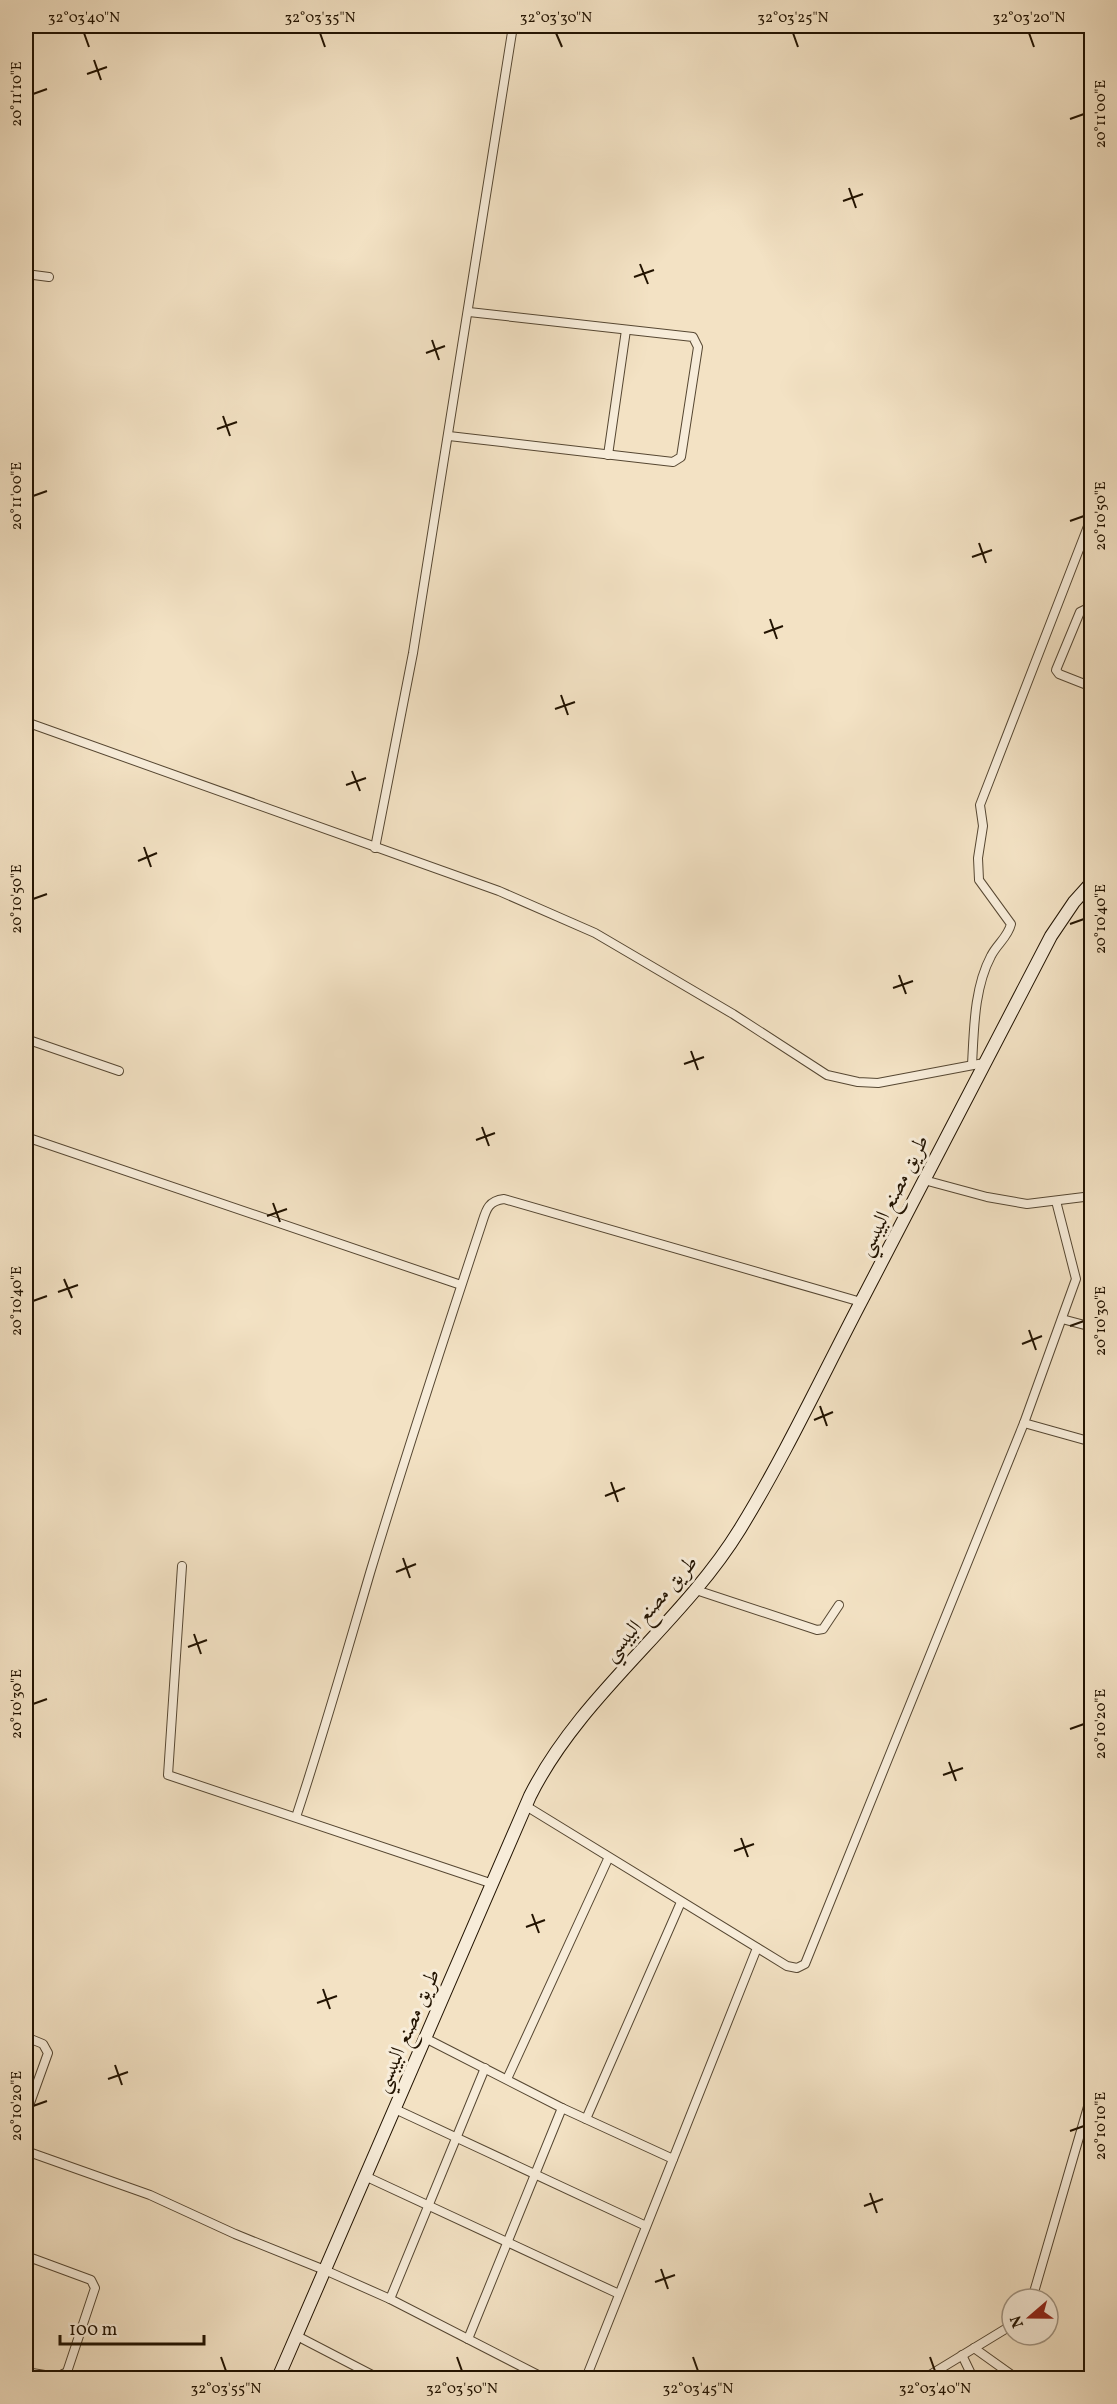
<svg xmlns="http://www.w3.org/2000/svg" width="1117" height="2404" font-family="Vollkorn,Amiri,serif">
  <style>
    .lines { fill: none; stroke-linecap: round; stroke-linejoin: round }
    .street-casing { stroke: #564732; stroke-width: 10 }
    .secondary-casing { stroke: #221301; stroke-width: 14 }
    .street { stroke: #f7ecd9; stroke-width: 8 }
    .secondary { stroke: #f7ecd9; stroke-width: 12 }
    .ticks { fill: none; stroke: #221301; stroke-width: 2 }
    .labels { text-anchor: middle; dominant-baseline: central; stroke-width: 6; stroke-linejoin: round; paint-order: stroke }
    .street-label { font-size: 21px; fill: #221301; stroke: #f7ecd9 }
    .neatline { fill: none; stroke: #221301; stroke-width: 2 }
    .ticks-label { font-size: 15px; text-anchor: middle; fill: #221301 }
  </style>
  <rect width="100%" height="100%" fill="#f3e2c4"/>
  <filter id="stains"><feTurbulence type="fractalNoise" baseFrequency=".00333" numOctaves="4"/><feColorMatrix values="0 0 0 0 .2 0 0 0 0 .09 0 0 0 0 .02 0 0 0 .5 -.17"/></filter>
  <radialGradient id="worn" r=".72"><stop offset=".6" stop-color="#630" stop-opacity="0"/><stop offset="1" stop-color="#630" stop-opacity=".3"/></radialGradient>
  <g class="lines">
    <g class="street-casing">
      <g id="street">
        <polyline points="26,274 49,277"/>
        <polyline points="449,436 673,462 681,457 698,347 693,337 469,312"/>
        <polyline points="608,455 626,330"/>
        <polyline points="1092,606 1080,612 1056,670 1059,674 1092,687"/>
        <polyline points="26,722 499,891 595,933 733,1014 827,1075 858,1082 878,1083 984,1063"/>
        <polyline points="375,848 413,653 513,26"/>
        <polyline points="26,1039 119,1071"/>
        <path d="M972,1065C974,1029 974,988 991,956C997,944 1008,937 1011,924L979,880L978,858L983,826L980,805L1092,516"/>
        <polyline points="26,1137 461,1285"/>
        <polyline points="924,1180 987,1197 1027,1204 1092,1196"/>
        <polyline points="1062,1319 1092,1327"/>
        <polyline points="1024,1423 1092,1442"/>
        <polyline points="182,1566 168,1775 493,1884"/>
        <polyline points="696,1590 817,1630 823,1629 839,1605"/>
        <polyline points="526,1806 787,1966 797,1968 805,1964 1024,1423 1076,1279 1056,1201"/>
        <path d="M296,1817C323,1736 346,1655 370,1573C405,1457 443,1341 481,1226C486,1211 487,1201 504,1199L861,1302"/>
        <polyline points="26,2037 43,2044 48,2053 26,2114"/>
        <polyline points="427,2039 562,2108 673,2159"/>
        <polyline points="507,2079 608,1859"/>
        <polyline points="395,2109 646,2226"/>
        <polyline points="586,2119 681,1902"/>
        <polyline points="26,2151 150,2195 235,2234 327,2271 390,2299 544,2378"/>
        <polyline points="367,2177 619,2294"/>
        <polyline points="26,2256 91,2280 95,2288 67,2372 57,2377 26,2372"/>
        <polyline points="390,2299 485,2068"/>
        <polyline points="1032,2299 1092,2093"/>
        <polyline points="297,2336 378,2378"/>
        <polyline points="468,2339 562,2108"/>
        <polyline points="974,2348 1016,2378"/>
        <polyline points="962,2355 973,2378"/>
        <polyline points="586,2378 757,1948"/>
        <polyline points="925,2378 1012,2325"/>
      </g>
    </g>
    <g class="secondary-casing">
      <path id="secondary" d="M278,2378L530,1796C581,1694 681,1625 740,1529C786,1454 823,1374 864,1296C926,1176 989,1057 1051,936L1074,902L1092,882"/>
    </g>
    <use href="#street" class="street"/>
    <use href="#secondary" class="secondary"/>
  </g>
  <path class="ticks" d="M84,33L89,47M320,33L325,47M556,33L562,47M793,33L798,47M1029,33L1034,47M94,60L101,80M87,74L107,67M33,94L47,89M1070,119L1084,114M849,188L856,208M843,201L863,194M640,264L648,284M634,277L654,270M432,340L439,360M426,353L445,346M223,416L230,436M217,429L237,422M33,496L47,491M1070,521L1084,516M979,543L986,563M972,557L992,550M770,619L777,639M764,633L783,626M561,695L568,715M555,709L575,702M352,771L360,791M346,785L366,778M144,847L151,867M138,861L157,853M33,899L47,894M1070,924L1084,919M899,975L906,994M893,988L913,981M691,1051L698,1070M684,1064L704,1057M482,1127L489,1146M476,1140L495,1133M273,1203L280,1222M267,1216L287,1209M64,1279L72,1298M58,1292L78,1285M33,1301L47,1296M1070,1326L1084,1321M1029,1330L1036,1350M1022,1344L1042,1336M820,1406L827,1426M814,1420L833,1412M611,1482L618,1502M605,1496L625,1488M403,1558L410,1578M396,1572L416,1564M194,1634L201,1654M188,1647L207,1640M33,1704L47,1699M1070,1729L1084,1724M949,1762L956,1781M943,1775L963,1768M741,1838L748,1857M734,1851L754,1844M532,1914L539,1933M526,1927L545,1920M323,1989L330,2009M317,2003L337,1996M115,2065L122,2085M108,2079L128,2072M33,2106L47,2101M1070,2131L1084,2126M870,2193L877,2213M864,2206L883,2199M661,2269L668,2289M655,2282L675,2275M221,2357L226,2371M457,2357L462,2371M693,2357L698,2371M930,2357L935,2371"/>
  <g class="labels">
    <g class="street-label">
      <text transform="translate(894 1196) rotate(-63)">طريق مصنع البيبسي</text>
      <text transform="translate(651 1609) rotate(-49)">طريق مصنع البيبسي</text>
      <text transform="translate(408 2031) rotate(-66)">طريق مصنع البيبسي</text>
    </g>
  </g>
  <rect width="1117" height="2404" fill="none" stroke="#f3e2c4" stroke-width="66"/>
  <g transform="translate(1030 2317) rotate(250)"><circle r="28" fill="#f7ecd9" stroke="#a29583" stroke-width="1.5"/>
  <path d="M0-4.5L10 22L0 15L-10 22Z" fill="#8f2418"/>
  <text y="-9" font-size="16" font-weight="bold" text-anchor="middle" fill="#221301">N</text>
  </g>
  <path d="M60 2335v9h144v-9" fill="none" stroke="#221301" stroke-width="3"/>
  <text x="69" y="2335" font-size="18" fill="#221301" stroke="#f7ecd9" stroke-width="4.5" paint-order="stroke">100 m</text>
  <rect x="33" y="33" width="1051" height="2338" class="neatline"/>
  <g class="ticks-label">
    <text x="84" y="22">32°03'40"N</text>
    <text x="320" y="22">32°03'35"N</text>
    <text x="556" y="22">32°03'30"N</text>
    <text x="793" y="22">32°03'25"N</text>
    <text x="1029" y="22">32°03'20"N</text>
    <text transform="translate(16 94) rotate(-90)" y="5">20°11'10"E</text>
    <text transform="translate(1100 114) rotate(-90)" y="5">20°11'00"E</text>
    <text transform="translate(16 496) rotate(-90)" y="5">20°11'00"E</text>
    <text transform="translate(1100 516) rotate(-90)" y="5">20°10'50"E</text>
    <text transform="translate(16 899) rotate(-90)" y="5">20°10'50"E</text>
    <text transform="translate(1100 919) rotate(-90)" y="5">20°10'40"E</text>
    <text transform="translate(16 1301) rotate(-90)" y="5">20°10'40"E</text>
    <text transform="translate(1100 1321) rotate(-90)" y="5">20°10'30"E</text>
    <text transform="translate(16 1704) rotate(-90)" y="5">20°10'30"E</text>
    <text transform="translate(1100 1724) rotate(-90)" y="5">20°10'20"E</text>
    <text transform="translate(16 2106) rotate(-90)" y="5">20°10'20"E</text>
    <text transform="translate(1100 2126) rotate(-90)" y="5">20°10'10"E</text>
    <text x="226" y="2393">32°03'55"N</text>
    <text x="462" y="2393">32°03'50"N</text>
    <text x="698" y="2393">32°03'45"N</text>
    <text x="935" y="2393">32°03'40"N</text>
  </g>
  <rect width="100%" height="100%" filter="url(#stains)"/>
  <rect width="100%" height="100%" fill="url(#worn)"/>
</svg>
